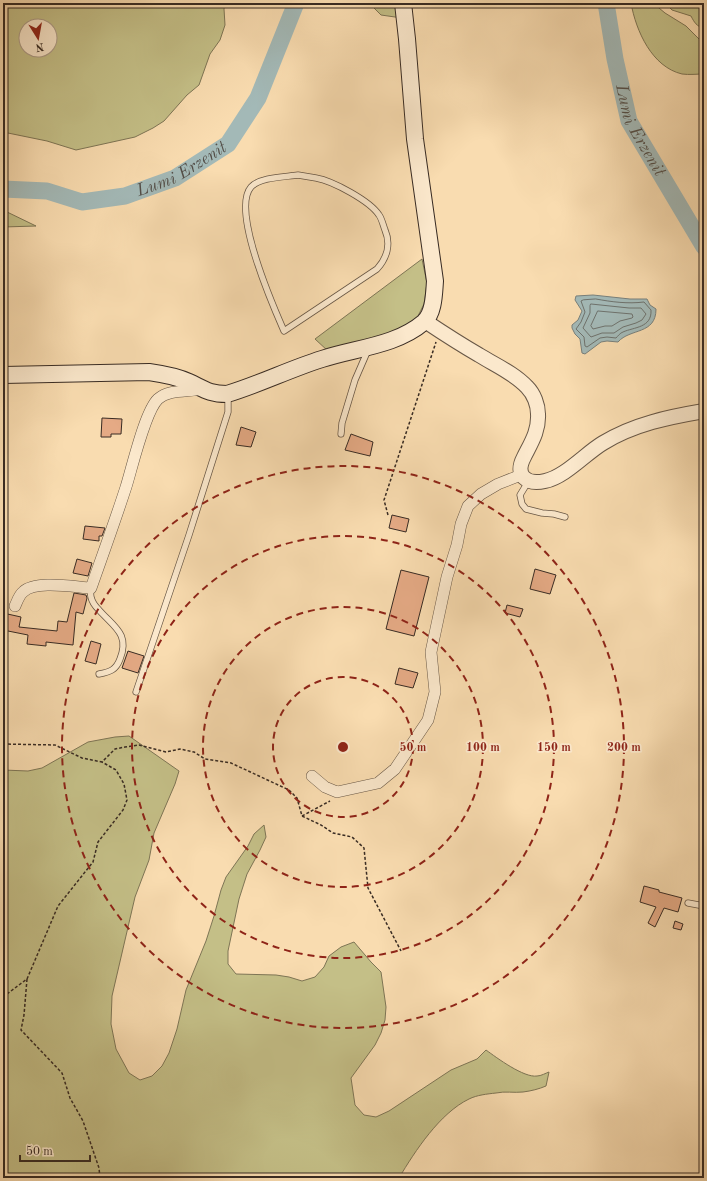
<svg xmlns="http://www.w3.org/2000/svg" width="707" height="1181" font-family="'Old Standard TT',serif">
  <style>
    .green { fill: #c4bf87; stroke: #7e7555; fill-rule: evenodd }
    .water { fill: #a3b9b7; stroke: #78807c }
    .lines { fill: none; stroke-linecap: round; stroke-linejoin: round }
    .shore { stroke: #6e726d; stroke-width: 1 }
    .river { stroke: #a3b9b7; stroke-width: 17 }
    .building { fill: #e5aa85; stroke: #382b23 }
    .service-casing { stroke: #685746; stroke-width: 7 }
    .minor-casing { stroke: #685746; stroke-width: 12 }
    .tertiary-casing { stroke: #685746; stroke-width: 16 }
    .secondary-casing { stroke: #382b23; stroke-width: 18 }
    .path { stroke: #382b23; stroke-width: 1.5; stroke-dasharray: 3 2; stroke-linecap: butt }
    .service { stroke: #fbe8cc; stroke-width: 5.5 }
    .minor { stroke: #fbe8cc; stroke-width: 11 }
    .tertiary { stroke: #fbe8cc; stroke-width: 14 }
    .secondary { stroke: #fbe8cc; stroke-width: 16 }
    .ring { fill: none; stroke: #8f2418; stroke-width: 2; stroke-dasharray: 7 5 }
    .labels { text-anchor: middle; dominant-baseline: central; stroke-width: 3.5; stroke-linejoin: round; paint-order: stroke }
    .water-label { font-size: 17px; font-style: italic; fill: #534e48; stroke: #fbe8cc }
    .centre { fill: #8f2418; stroke: #fbe8cc; stroke-width: 2 }
    .ring-label { font-size: 12px; text-anchor: middle; font-weight: bold; fill: #8f2418; stroke: #fbe8cc; stroke-width: 3.5; stroke-linejoin: round; paint-order: stroke }
  </style>
  <rect width="100%" height="100%" fill="#f9dcb0"/>
  <filter id="stains"><feTurbulence type="fractalNoise" baseFrequency=".005" numOctaves="4"/><feColorMatrix values="0 0 0 0 .2 0 0 0 0 .09 0 0 0 0 .02 0 0 0 .5 -.17"/></filter>
  <radialGradient id="worn" r=".72"><stop offset=".6" stop-color="#630" stop-opacity="0"/><stop offset="1" stop-color="#630" stop-opacity=".3"/></radialGradient>
  <g class="green">
    <path d="M3,3H225L224,9L225,25L220,40L210,54L199,85L187,95L164,121L153,128L135,137L76,150L47,141L3,132ZM26,26H50V50H26Z"/>
    <polygon points="369,3 399,3 402,18 381,15"/>
    <path d="M631,3H653L665,13L686,26L704,44V74C697,74 689,75 682,74C652,67 636,31 631,3Z"/>
    <path d="M665,3H704V28C697,27 694,22 691,16L672,10Z"/>
    <polygon points="3,211 5,211 36,226 3,227"/>
    <polygon points="422,259 427,283 424,304 417,318 400,331 328,351 315,339"/>
    <path d="M129,736L179,771L175,784L154,833L149,860L135,897L112,996L111,1024L116,1049L129,1073L140,1080L152,1076L162,1066L169,1053L177,1029L186,990L206,941L214,916L221,890L226,877L248,846L254,834L264,825L266,837L260,850L247,874L239,899L228,951V964L236,974L276,975L289,977L302,981L315,977L324,967L329,956L341,947L354,942L371,962L381,972L386,1007L385,1020L381,1033L375,1045L351,1078L355,1105L364,1115L376,1117L389,1111L451,1070L477,1059L486,1050C497,1058 524,1078 537,1076C541,1076 546,1073 549,1072L546,1086C539,1089 531,1091 523,1092C514,1093 505,1091 496,1093C487,1094 477,1095 469,1099C440,1113 415,1151 399,1178H3V770L28,771L42,768L88,742L115,737Z"/>
  </g>
  <path class="water" d="M593,295L630,299H647L650,305L656,309C656,335 630,328 618,342L607,341L601,342L585,354L582,353L580,339L575,334L572,328V325L578,320L582,311L575,300L576,296Z"/>
  <g class="lines">
    <g class="shore">
      <path d="M596,299C612,302 628,304 644,302L651,310C652,328 634,327 623,332C620,333 618,336 616,338L607,337L600,338L587,347L585,346L584,337L576,329L581,322L585,312L581,301L583,300Z"/>
      <polygon points="591,304 629,308 641,308 646,314 642,320 636,323 623,327 614,333 602,333 591,337 583,328 590,313 590,306"/>
      <polygon points="598,311 632,314 633,317 632,318 620,321 612,326 605,326 593,329 591,326"/>
    </g>
    <g class="river">
      <path id="s1" d="M606,3L615,59L629,121L704,247"/>
      <path id="s2" d="M3,189L47,191L82,202L125,196L175,178L228,144L258,98L296,3"/>
    </g>
  </g>
  <g class="building">
    <polygon points="102,418 122,419 121,434 111,434 111,437 101,437"/>
    <polygon points="241,427 256,432 251,447 236,445"/>
    <polygon points="351,434 373,442 370,456 345,450"/>
    <polygon points="392,515 409,519 406,532 389,528"/>
    <polygon points="85,526 105,528 102,536 99,536 99,541 83,539"/>
    <polygon points="77,559 92,563 88,576 73,573"/>
    <polygon points="535,569 556,575 550,594 530,589"/>
    <polygon points="401,570 429,577 414,636 386,629"/>
    <polygon points="74,593 86,595 87,598 83,614 76,612 73,645 46,642 46,646 27,644 28,635 3,630 3,613 21,617 19,627 57,631 58,621 67,622"/>
    <polygon points="507,605 523,609 520,617 505,613"/>
    <polygon points="91,641 101,644 96,664 85,661"/>
    <polygon points="128,651 144,656 138,673 122,668"/>
    <polygon points="399,668 418,673 413,688 395,684"/>
    <polygon points="644,886 659,890 659,892 682,898 678,912 664,908 655,927 648,923 656,907 640,902"/>
    <polygon points="675,921 683,924 681,930 673,928"/>
  </g>
  <g class="lines">
    <g class="service-casing">
      <g id="service">
        <path d="M298,175C304,176 310,177 316,178C333,181 370,201 379,215C382,219 383,225 385,230C391,244 387,258 377,269L284,331C273,306 231,210 251,187C260,177 285,177 298,175Z"/>
        <polyline points="341,434 342,423 355,380 368,350"/>
        <polyline points="528,482 520,495 522,504 526,509 542,513 554,514 565,517"/>
        <path d="M91,588C91,591 90,594 91,597C92,602 96,607 99,610C114,627 130,634 120,659C116,670 110,672 99,674"/>
        <polyline points="136,692 189,535 228,412 228,396"/>
        <polyline points="688,903 704,906"/>
      </g>
    </g>
    <g class="minor-casing">
      <g id="minor">
        <path d="M15,606C17,602 19,595 23,592C35,580 74,587 91,588C103,554 115,521 126,487C132,468 145,411 158,399C169,389 187,392 201,389"/>
        <polyline points="312,776 325,787 337,792 378,783 395,769 428,720 435,692 431,652 447,577 457,545 461,524 468,506 481,494 498,484 521,475"/>
      </g>
    </g>
    <g class="tertiary-casing">
      <path id="tertiary" d="M425,321C443,333 460,344 479,355C495,365 514,373 527,387C534,394 538,405 538,414C539,431 531,443 524,457C514,476 527,485 545,481C565,477 586,453 603,443C634,424 669,417 704,411"/>
    </g>
    <g class="secondary-casing">
      <path id="secondary" d="M3,375L149,372C163,374 176,376 189,382C204,389 209,394 227,394C260,384 290,369 322,359C355,348 396,346 424,322C434,313 434,294 435,281L415,139L407,39L403,3"/>
    </g>
    <g class="path">
      <polyline points="388,515 384,500 436,342"/>
      <polyline points="3,744 55,745 82,758 102,762 115,749 125,747 139,745 166,752 180,749 194,752 205,759 231,763 289,790 297,798 302,816 321,825 333,833 352,837 364,848 368,888 401,951"/>
      <polyline points="302,816 330,801"/>
      <polyline points="27,979 24,1015 21,1030 62,1073 70,1098 83,1121 99,1168 100,1178"/>
      <polyline points="3,997 27,979 58,906 93,862 98,842 123,810 127,800 124,784 116,770 102,762"/>
    </g>
    <use href="#service" class="service"/>
    <use href="#minor" class="minor"/>
    <use href="#tertiary" class="tertiary"/>
    <use href="#secondary" class="secondary"/>
  </g>
  <g class="ring">
    <circle cx="343" cy="747" r="70"/>
    <circle cx="343" cy="747" r="140"/>
    <circle cx="343" cy="747" r="211"/>
    <circle cx="343" cy="747" r="281"/>
  </g>
  <g class="labels">
    <g class="water-label">
      <text stroke="none"><textPath href="#s1" startOffset="133">Lumi Erzenit</textPath></text>
      <text stroke="none"><textPath href="#s2" startOffset="187">Lumi Erzenit</textPath></text>
    </g>
  </g>
  <circle cx="343" cy="747" r="6" class="centre"/>
  <g class="ring-label">
    <text x="413" y="751">50 m</text>
    <text x="483" y="751">100 m</text>
    <text x="554" y="751">150 m</text>
    <text x="624" y="751">200 m</text>
  </g>
  <rect width="707" height="1181" fill="none" stroke="#f9dcb0" stroke-width="16"/>
  <rect x="4" y="4" width="699" height="1173" fill="none" stroke="#382b23" stroke-width="2"/>
  <rect x="8" y="8" width="691" height="1165" fill="none" stroke="#382b23"/>
  <g transform="translate(38 38) rotate(169)"><circle r="19" fill="#fbe8cc" stroke="#ad9c88"/>
  <path d="M0-3L7 15L0 10L-7 15Z" fill="#8f2418"/>
  <text y="-6" font-size="11" font-weight="bold" text-anchor="middle" fill="#382b23">N</text>
  </g>
  <path d="M20 1155v6h70v-6" fill="none" stroke="#382b23" stroke-width="2"/>
  <text x="26" y="1155" font-size="12" fill="#382b23" stroke="#fbe8cc" stroke-width="3" paint-order="stroke">50 m</text>
  <rect width="100%" height="100%" filter="url(#stains)"/>
  <rect width="100%" height="100%" fill="url(#worn)"/>
</svg>
